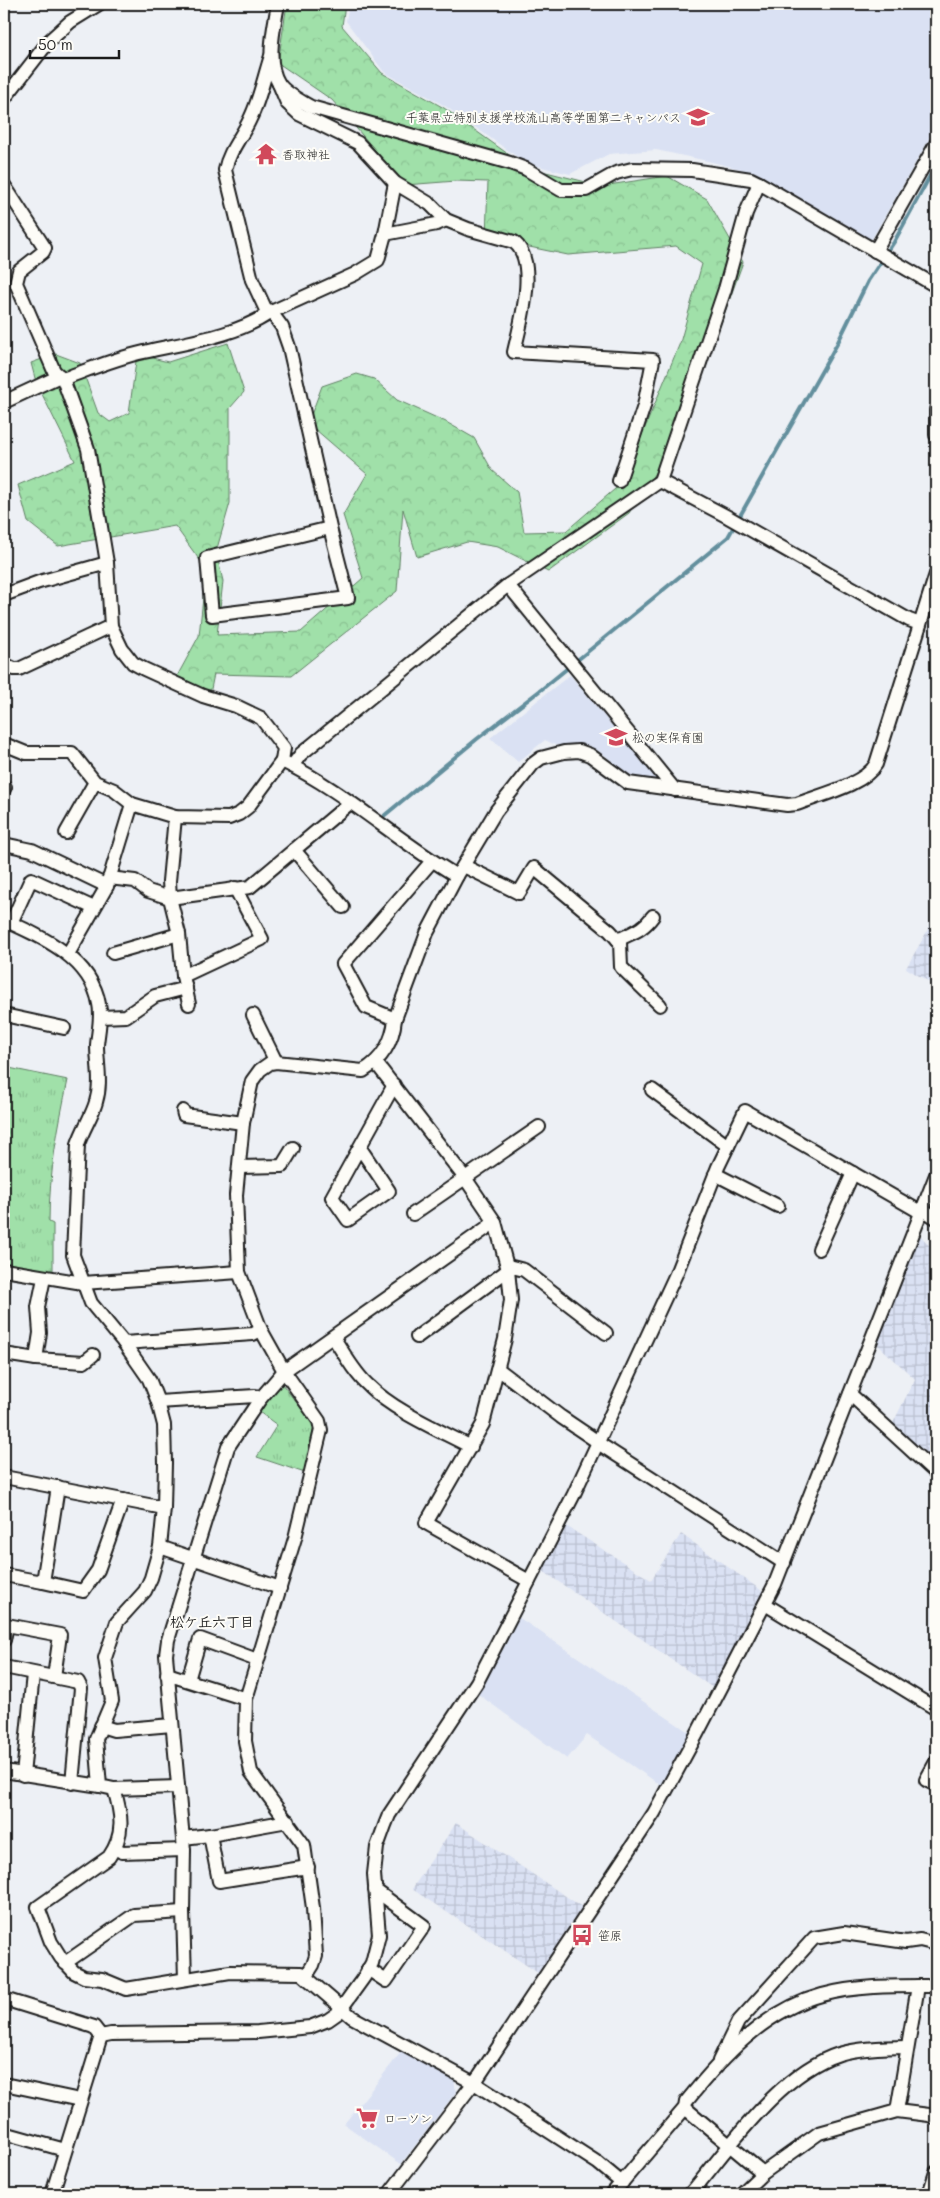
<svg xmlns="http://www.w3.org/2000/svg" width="940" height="2198" font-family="Mali,'Klee One',sans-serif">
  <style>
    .built { fill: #dae1f3 }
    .industrial { fill: url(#industrial-grid) }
    .grass { fill: url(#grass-tufts); stroke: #5e7e62 }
    .forest { fill: url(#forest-crowns); stroke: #5e7e62 }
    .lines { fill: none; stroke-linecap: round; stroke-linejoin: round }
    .stream { stroke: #638f9d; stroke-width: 4 }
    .minor-casing { stroke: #1c1c1c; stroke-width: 16 }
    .minor { stroke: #fdfcf7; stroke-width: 12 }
    .labels { text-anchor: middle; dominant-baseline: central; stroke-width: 4; stroke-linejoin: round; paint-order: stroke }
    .poi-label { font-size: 12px; fill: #1c1c1c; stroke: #fdfcf7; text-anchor: start }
    .neighbourhood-label { font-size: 14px; font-weight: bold; fill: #1c1c1c; stroke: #fdfcf7 }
  </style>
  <defs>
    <pattern id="industrial-grid" width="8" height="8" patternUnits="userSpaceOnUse" patternTransform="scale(1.25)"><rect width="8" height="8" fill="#dae1f3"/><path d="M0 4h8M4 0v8" fill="none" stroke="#bac0d0"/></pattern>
    <pattern id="grass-tufts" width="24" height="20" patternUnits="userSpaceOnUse" patternTransform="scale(1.25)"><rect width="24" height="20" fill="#a0e0a9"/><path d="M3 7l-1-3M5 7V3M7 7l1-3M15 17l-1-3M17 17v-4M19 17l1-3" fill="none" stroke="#89c091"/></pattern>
    <pattern id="forest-crowns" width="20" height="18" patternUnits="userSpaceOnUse" patternTransform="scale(1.25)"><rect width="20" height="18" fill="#a0e0a9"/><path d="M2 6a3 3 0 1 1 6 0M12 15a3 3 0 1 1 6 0" fill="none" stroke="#89c091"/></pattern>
  </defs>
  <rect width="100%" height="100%" fill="#edf0f5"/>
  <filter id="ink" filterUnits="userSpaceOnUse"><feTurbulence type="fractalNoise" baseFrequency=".02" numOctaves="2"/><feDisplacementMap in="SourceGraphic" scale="10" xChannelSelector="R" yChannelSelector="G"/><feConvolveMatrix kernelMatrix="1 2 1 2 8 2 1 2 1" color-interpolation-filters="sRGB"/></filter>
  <g filter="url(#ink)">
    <g class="built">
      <polygon points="349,4 633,4 657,10 663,4 936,4 936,127 870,242 748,171 712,162 656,150 609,154 570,174 526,163 445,106 384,72 346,21"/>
      <polygon points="570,675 660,783 636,778 619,768 606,756 589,746 555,745 545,740 518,762 490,738"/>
      <polygon points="518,1617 690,1733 662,1786 587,1735 567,1759 478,1694"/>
      <polygon points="402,2051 454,2079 456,2092 401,2164 344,2124"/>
    </g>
    <g class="industrial">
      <polygon points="936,916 936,986 906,968"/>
      <polygon points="920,1235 936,1253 936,1466 892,1425 915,1379 877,1344"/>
      <polygon points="563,1524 651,1580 681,1534 765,1593 713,1688 540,1569"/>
      <polygon points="456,1823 582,1907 538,1973 412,1889"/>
    </g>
    <g class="grass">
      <path d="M4,1067L68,1080C58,1127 49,1173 49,1222L53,1224V1275L4,1266Z"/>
      <polygon points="278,1384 282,1384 314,1425 305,1473 257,1457 277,1425 259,1412 274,1387"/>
    </g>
    <polygon class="forest" points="287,4 345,4 342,26 382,73 444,108 526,167 602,186 667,176 707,199 743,262 702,376 667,454 629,513 548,572 498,547 467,542 417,557 403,509 397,591 291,676 214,674 210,694 175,680 199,636 206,569 175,526 58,546 28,522 18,485 75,461 36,382 31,363 56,354 80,363 98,413 110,422 129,413 137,354 168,362 228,343 244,392 230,408 230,503 216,552 223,581 217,635 301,632 363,578 343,515 367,474 308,423 322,386 357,374 374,379 397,400 446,422 474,438 492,470 517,492 524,532 566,531 622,483 680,343 702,264 676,246 568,255 486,238 488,182 456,181 405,185 332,100 278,63"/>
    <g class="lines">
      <polyline class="stream" points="385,815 477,739 542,689 728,537 837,344 868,281 894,242 936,165"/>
      <g class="minor-casing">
        <g id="minor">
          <path d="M278,4C274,28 265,62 279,84C286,94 301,101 311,107L510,163L526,169L561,190H586L616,173L632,169L692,170L751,179L759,183"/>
          <path d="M271,56C264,77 260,99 250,119C242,137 229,150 225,170L252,280L265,308L271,312L282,327L289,347L330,528L207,558L212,615L348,598L330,528"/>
          <path d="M279,84L287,103L299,114L358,143L395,183L430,204L446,220L468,229L514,242C539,262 520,325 514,352L653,360L644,406L619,481"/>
          <polyline points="4,99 49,41 70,22 99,4"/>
          <path d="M4,185L45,248L43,252L19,271L16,283L54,371L63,379L88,449L107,563L111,626L122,649L133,663L144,669L203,696L236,706L261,718L284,748L282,761C345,791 397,841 457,876"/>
          <polyline points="385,234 395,183"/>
          <polyline points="875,251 936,144"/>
          <path d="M63,379C90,369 116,358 144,352C187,342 234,337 271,312L355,274L378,260L385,234L437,224L446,220"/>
          <polyline points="4,402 60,376"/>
          <polyline points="936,410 936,435"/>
          <polyline points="660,481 725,289 746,213 759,183 936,286"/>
          <polyline points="508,585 675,790"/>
          <polyline points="4,595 39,582 107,563"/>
          <polyline points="4,664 14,669 19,669 111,626"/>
          <polyline points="4,744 26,753 72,753 95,782 114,790 132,804 175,817 229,818 239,814 248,807 282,761"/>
          <polyline points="292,766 301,754 508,585 660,481 728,517 909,620 920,624"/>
          <polyline points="4,789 5,787"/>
          <polyline points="175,817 169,881 170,898 179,934 183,976 189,1004"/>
          <polyline points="66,833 95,782"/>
          <polyline points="4,844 32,850 107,886"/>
          <polyline points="294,850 343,907"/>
          <polyline points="464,866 519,893 534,868 610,931 620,942 621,967 660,1005"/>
          <polyline points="109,878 135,881 148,891 170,898 250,887 350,803"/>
          <path d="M4,920C42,937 91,958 99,1004C102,1017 98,1032 97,1045C97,1065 102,1083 96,1102C92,1116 83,1129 78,1144L73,1255L91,1303L124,1343L149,1379L158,1402L164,1425L165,1463L164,1508L160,1547L151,1578L145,1591L117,1622L105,1658L112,1701L96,1739L100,1786L114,1789L178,1787"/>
          <polyline points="11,923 31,879 94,908"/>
          <path d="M618,940C633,932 642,931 653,916"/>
          <polyline points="113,953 179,934"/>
          <polyline points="68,954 107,886 132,804"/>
          <polyline points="183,976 262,939 235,888"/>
          <polyline points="4,1015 64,1028"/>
          <polyline points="253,1015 276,1062"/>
          <polyline points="100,1017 126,1016 155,996 186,988"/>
          <polyline points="395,1019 366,1007 343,964 432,861"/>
          <polyline points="376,1063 465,1178 495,1222 508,1270 511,1300 505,1339 483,1424 426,1523 529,1581"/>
          <polyline points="652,1090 728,1146"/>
          <polyline points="183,1111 184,1115 243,1123"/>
          <polyline points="360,1148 389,1191 348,1220 332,1197 394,1085"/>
          <polyline points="239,1167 282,1166 293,1148"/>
          <polyline points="715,1174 778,1206"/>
          <polyline points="924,1210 936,1218"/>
          <polyline points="413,1214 539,1127"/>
          <polyline points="819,1249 853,1173"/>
          <polyline points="508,1266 524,1270 606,1333"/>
          <polyline points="4,1270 83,1283 239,1272"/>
          <path d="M333,1337C344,1353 354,1373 369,1386C394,1411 439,1430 471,1447"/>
          <polyline points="417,1337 508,1270"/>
          <polyline points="124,1343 253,1334 261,1330"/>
          <polyline points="4,1354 36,1359 84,1362 93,1355"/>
          <polyline points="36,1359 40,1333 38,1307 44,1278"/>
          <polyline points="498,1369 561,1417 598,1442"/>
          <polyline points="850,1394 936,1473"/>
          <polyline points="158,1402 255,1396 260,1399"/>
          <polyline points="598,1443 784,1563"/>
          <polyline points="4,1477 164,1508"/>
          <polyline points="58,1487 43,1582 83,1591 98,1570 123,1500"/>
          <polyline points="160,1547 280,1588"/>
          <polyline points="4,1575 43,1582"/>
          <polyline points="765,1604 936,1709"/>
          <polyline points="4,1640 7,1625 60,1635 54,1677"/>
          <polyline points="4,1667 78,1682 81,1688 72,1783"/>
          <polyline points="167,1674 246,1699"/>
          <polyline points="188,1680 200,1639 257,1660"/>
          <polyline points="101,1726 114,1730 172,1725"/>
          <polyline points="936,1762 926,1780 936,1785"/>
          <polyline points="4,1771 100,1786"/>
          <polyline points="23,1775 33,1674"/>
          <path d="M114,1789C122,1815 125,1834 109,1857L38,1907L51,1942L61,1958L74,1972L84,1977L102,1979L126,1989L230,1972L301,1973L352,2017L474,2083L598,2163L622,2183"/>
          <polyline points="210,1835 219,1881 308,1867"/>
          <polyline points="183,1838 210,1835 288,1821"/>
          <polyline points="115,1848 122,1852 184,1850"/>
          <polyline points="65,1963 134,1915 183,1912"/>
          <polyline points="368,1969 386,1981 424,1926 375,1890"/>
          <path d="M306,1976L313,1965L316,1956L313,1908L304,1845L251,1772L245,1741L246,1699L295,1538L321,1430L319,1421L284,1371L261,1330L239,1272L236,1195L243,1123L252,1081L260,1070L270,1063L276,1062L363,1071C382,1060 393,1041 395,1019L427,933L457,876L496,811L533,764L541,758L564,752L579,751L590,755L628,783L787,805L797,804C820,795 864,785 876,764L936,574"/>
          <polyline points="185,1979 183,1912 184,1850 166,1655 168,1640 228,1447 260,1399 284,1371 495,1222"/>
          <polyline points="4,1999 94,2027 101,2036 111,2034 258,2032 310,2027 328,2020 338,2013 364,1977 372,1963 379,1935 374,1874 377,1847 385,1825 389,1815 477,1682 573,1496 676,1274 718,1167 745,1111 922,1213"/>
          <polyline points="719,2061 738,2022 814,1938 844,1933 906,1942 920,1940 936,1944"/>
          <polyline points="4,2084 80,2100"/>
          <polyline points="685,2108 763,2173"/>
          <polyline points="897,2111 918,1986"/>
          <polyline points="4,2133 65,2150"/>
          <polyline points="52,2194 101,2036"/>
          <polyline points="389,2194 479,2076 654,1813 697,1734 775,1584 936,1175"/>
          <path d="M612,2194L685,2108L686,2102C722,2057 765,2010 822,1995C858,1985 899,1986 936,1986"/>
          <path d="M690,2194C730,2147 779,2073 839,2054C860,2048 885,2047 907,2047"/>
          <polyline points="741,2194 763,2173 819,2133 897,2111 929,2115 936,2118"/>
          <polyline points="929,2194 936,2172"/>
        </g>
      </g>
      <use href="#minor" class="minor"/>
    </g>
  </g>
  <defs>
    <g id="school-bare" transform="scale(1.725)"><path d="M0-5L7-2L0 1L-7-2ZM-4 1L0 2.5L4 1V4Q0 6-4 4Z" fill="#d1495b" stroke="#fdfcf7" stroke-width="2.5" paint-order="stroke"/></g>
    <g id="temple-bare" transform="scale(1.725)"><path d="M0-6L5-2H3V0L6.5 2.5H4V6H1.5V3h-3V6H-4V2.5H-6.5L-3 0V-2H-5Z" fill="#d1495b" stroke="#fdfcf7" stroke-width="2.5" paint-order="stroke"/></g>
    <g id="bus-bare" transform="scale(1.725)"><path d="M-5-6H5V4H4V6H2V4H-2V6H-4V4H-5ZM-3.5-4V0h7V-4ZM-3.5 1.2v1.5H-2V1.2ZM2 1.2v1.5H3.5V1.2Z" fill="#d1495b" stroke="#fdfcf7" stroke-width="2.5" paint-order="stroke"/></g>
    <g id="supermarket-bare" transform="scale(1.725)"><path d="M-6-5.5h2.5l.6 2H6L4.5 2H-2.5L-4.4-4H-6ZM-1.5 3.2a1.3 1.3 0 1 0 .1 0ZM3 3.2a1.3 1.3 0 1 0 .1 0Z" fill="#d1495b" stroke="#fdfcf7" stroke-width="2.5" paint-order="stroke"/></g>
  </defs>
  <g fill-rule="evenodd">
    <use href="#school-bare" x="698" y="117"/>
    <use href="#temple-bare" x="266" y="154"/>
    <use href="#school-bare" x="616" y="737"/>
    <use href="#bus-bare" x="582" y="1935"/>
    <use href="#supermarket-bare" x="367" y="2118"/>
  </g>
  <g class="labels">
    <g class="poi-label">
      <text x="681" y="117" text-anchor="end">千葉県立特別支援学校流山高等学園第二キャンパス</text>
      <text x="282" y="154">香取神社</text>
      <text x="632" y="737">松の実保育園</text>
      <text x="598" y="1935">笹原</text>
      <text x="384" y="2118">ローソン</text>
    </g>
    <g class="neighbourhood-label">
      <text x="212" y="1621">松ケ丘六丁目</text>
    </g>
  </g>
  <rect width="940" height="2198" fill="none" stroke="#fdfcf7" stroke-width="20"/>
  <rect x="10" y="10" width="920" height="2178" fill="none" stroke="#1c1c1c" stroke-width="2" filter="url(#ink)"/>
  <path d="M30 50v8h89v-8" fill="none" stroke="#1c1c1c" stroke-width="2.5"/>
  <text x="38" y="50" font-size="15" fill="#1c1c1c" stroke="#fdfcf7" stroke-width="4" paint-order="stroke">50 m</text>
</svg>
